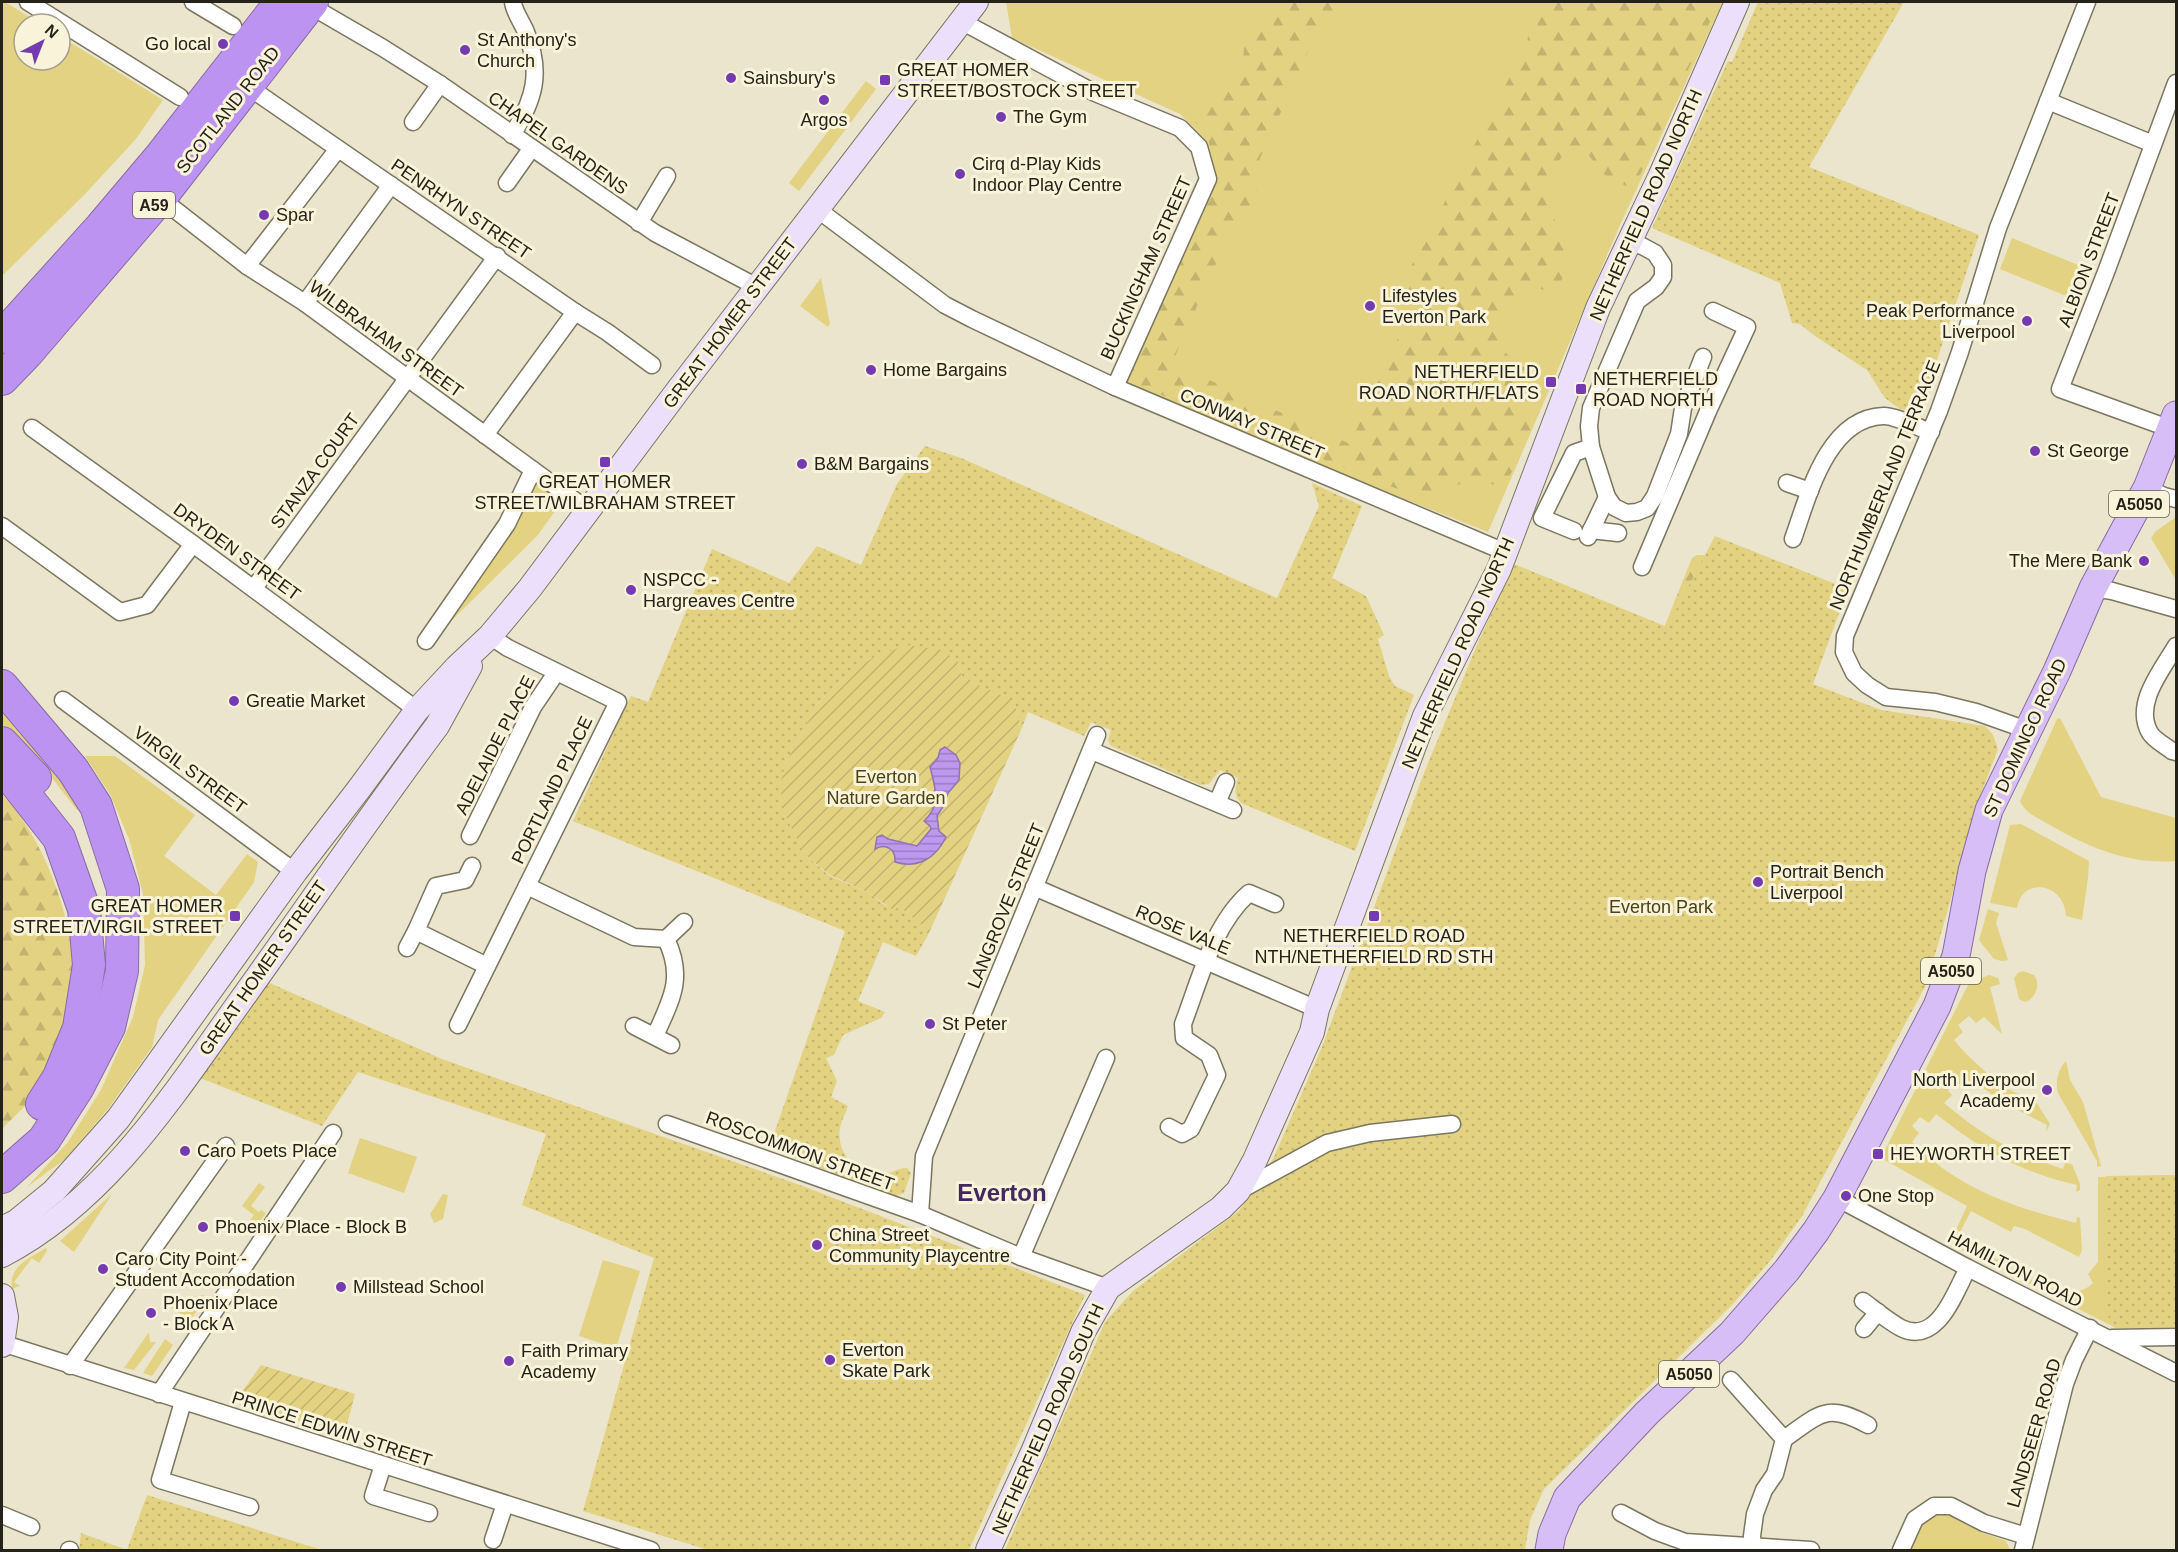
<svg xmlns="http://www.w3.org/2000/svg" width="2178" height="1552" font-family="Helvetica,sans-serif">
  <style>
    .grass { fill: #e2d281 }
    .forest { fill: url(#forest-firs) }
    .park { fill: url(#park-dots) }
    .garden { fill: url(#garden-furrows) }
    .water { fill: url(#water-rules); stroke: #9075af; stroke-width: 1.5 }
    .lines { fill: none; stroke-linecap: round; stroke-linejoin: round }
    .street-casing { stroke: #7a765f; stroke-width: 19 }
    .secondary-casing { stroke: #7a765f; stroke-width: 26 }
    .primary-casing { stroke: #886ca5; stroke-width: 29 }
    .highway-casing { stroke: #886ca5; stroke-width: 34 }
    .street { stroke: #fff; stroke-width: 16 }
    .secondary { stroke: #ebdffb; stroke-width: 24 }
    .primary { stroke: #d7bef7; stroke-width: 27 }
    .highway { stroke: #bd93f1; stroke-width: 32 }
    .poi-dot { fill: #763ab0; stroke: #f8f3d9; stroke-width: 2 }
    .labels { text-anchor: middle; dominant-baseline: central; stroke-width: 6; stroke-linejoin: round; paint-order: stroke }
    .shield { fill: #f8f3d9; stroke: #646153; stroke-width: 1.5 }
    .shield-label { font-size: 16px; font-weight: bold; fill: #252319 }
    .poi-label { font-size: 18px; fill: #252319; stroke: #f8f3d9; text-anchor: start }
    .street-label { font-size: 18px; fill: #252319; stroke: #f8f3d9 }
    .park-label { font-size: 18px; fill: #4b4216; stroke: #f8f3d9 }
    .district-label { font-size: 24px; font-weight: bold; fill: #442862; stroke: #f8f3d9 }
  </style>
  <defs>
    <pattern id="forest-firs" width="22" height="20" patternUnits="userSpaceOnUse" patternTransform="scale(1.5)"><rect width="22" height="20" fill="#e2d281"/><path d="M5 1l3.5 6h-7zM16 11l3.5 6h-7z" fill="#c2b46f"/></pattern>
    <pattern id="park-dots" width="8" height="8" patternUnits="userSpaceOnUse" patternTransform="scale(1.5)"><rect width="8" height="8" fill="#e2d281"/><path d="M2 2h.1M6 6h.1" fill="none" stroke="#c2b46f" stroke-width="1.8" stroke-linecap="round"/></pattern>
    <pattern id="garden-furrows" width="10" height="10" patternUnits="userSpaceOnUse" patternTransform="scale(1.5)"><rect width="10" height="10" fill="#e2d281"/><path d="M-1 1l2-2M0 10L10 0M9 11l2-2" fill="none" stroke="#c2b46f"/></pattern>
    <pattern id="water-rules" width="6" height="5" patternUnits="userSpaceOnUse" patternTransform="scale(1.5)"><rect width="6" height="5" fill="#be98ef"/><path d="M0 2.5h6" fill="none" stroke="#9a7cc1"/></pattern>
  </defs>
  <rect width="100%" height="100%" fill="#eae5cc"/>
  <g class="grass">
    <polygon points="2,2 5,2 41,24 24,24 24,60 60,60 60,36 163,100 135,140 86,193 2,276"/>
    <polygon points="1006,2 1723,2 1620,225 1488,532 1119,386 1212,177 1204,138 1180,114 1012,38"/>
    <polygon points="866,81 876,89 799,191 789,183"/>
    <polygon points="2012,238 2083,267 2071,298 2000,269"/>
    <polygon points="821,278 830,324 828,327 800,306"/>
    <polygon points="534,479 563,500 537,536 430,642"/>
    <polygon points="2176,517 2176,580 2151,538 2155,532"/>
    <polygon points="2,705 68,788 80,809 77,810 31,751 2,724"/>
    <path d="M2060,718L2101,797L2176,818V861C2129,865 2088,847 2048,824C2037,817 2025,813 2020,801L2057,719Z"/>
    <polygon points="85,756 115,756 195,815 164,856 216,895 247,854 258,862 254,882 158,1020 152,1047 108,1109 65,1159 27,1187 68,1142 101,1090 133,1017 145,965 143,894 129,839 111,796"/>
    <path d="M2021,824L2089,861L2088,878L2082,920L2066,916C2065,883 2022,876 2017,908L1990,903L2010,825Z"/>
    <polygon points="1988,909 1999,913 1996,923 2008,960 2002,961 1994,959 1979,940"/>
    <path d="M2023,971L2034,975C2041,985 2036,998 2025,1002L2019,999L2014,978L2018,973Z"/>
    <path d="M1989,975L1998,978L2000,984L1990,987L2002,1034L1984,1017L1976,1023L1969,1016L1958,1025L1963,1032L1954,1040L1966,1054L2001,1086L2036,1102L2050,1124L2046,1132L2047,1125L2004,1103L1972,1080L1965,1087L1956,1082L1948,1091L1952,1095L1944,1103C1986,1138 2012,1152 2063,1169L2065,1163L2072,1164L2080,1184V1190L2076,1192L2077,1185C2018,1171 1983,1151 1936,1114L1929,1123L1920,1117L1912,1126L1919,1133L1912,1142C1924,1153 1937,1165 1951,1174C1989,1199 2032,1212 2076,1223L2077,1217L2080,1218L2082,1250L2079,1257L2025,1229L2014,1226L2011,1232L1971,1211L1958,1236L1991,1254L1990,1256L1998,1260L2002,1255L2010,1259L2006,1266C2030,1278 2069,1307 2093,1283L2088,1274L2098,1262V1177L2176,1175V1327L2116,1328L1950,1243L1967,1206L1881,1158L1969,983Z"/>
    <path d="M2066,1061L2070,1080L2083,1102L2101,1166L2097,1167V1161L2058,1093C2055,1081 2058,1070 2066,1061Z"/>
    <polygon points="360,1138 417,1157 404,1193 348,1173"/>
    <polygon points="259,1183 265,1187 251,1206 259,1212 261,1210 266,1213 251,1234 244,1229 254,1215 242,1206"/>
    <polygon points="112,1194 74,1252 60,1241"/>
    <polygon points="443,1194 448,1195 443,1219 434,1223 430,1214"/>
    <polygon points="603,1260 640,1271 616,1348 579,1336"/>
    <polygon points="203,1295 207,1298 190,1320 168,1305"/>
    <polygon points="149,1332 150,1342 156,1342 134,1370 124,1368"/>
    <polygon points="165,1339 173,1345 152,1376 143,1373"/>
    <polygon points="1944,1511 1983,1533 2006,1541 2010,1550 1908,1550 1923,1519"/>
  </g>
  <g class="forest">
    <polygon points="1276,2 1342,2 1312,43 1257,165 1257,200 1227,239 1172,363 1350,444 1406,320 1402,284 1527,44 1532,2 1719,2 1640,175 1626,186 1605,175 1589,156 1566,150 1546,181 1553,215 1567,252 1563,278 1552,293 1533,286 1516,292 1502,326 1503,351 1525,368 1545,397 1518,462 1503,486 1466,480 1430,502 1127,381 1217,177 1207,135 1191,118 1215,98 1243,67 1244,42"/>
    <polygon points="1697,555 1704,555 1728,571 1687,626 1663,630 1692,558"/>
    <path d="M2,794C47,841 80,934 73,1000C72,1009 42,1084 36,1092C27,1106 13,1117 2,1129Z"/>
    <path d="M46,1248L47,1251L39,1263L32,1258L14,1282L20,1286L12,1289C8,1266 30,1258 46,1248Z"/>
  </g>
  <g class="park">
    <polygon points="1758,2 1904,2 1809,167 1979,235 1921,407 1914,411 1900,409 1885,398 1867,370 1815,336 1800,324 1792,323 1780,283 1652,228 1728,61 1732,62"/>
    <path d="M925,446L961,458L1277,598L1319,506L1312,483L1362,506L1332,578L1366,596L1384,635L1378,639L1389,676L1395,686L1414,695L1355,851L1241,803C1233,793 1235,789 1238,778L1220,770L1209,784L1201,785L1111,746L1108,740L1111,730L1091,722L1084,736L1028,712L1021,730L1015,704L962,678L958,661L849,674L818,703L785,764V815L805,854L828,875L869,893L886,906L901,908L923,926L928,935L916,956L883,942L858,1001L885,1012L881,1018L843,1035L834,1055L826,1058L837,1081L831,1097L848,1106C846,1113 841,1121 840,1128C836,1154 856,1174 880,1175C888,1176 896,1168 907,1168L911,1173L904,1193L894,1197L769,1148L845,931L573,821L631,696L648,702L712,549L789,583L817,546L861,565L897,484Z"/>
    <polygon points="1715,536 1848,589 1813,684 1881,710 1985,726 1993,735 1998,749 1979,799 1927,983 1802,1216 1770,1261 1731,1306 1544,1489 1530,1520 1525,1550 1005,1550 1105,1322 1133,1291 1239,1211 1274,1157 1322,1047 1424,773 1477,645 1514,564 1667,627"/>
    <polygon points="265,981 442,1059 800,1185 1085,1295 969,1550 708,1550 583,1511 654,1258 522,1205 546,1134 358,1072 322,1126 195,1076"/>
    <polygon points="2176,1175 2176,1327 2116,1328 2108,1316 2106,1176"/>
    <polygon points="147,1495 322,1550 79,1550 81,1533 127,1550"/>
  </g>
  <g class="garden">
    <polygon points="909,645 941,650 958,661 962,678 1012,700 1015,704 1021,730 928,935 923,926 901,908 892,909 869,893 828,874 805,854 785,815 780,787 785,764 818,703 849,674 877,655"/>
    <polygon points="261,1365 355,1394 344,1436 236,1400"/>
  </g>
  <path class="water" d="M945,747L956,755L960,763L959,780L948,793L944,805L937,816L939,831L946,837C936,858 918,869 895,862C896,849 886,843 875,849L877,837L882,835L888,839L917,846L931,829L930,826L924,821C942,805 935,787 930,767L938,758L940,750Z"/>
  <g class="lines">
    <g class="street-casing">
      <g id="street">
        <polyline points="28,2 180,97"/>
        <polyline points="193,2 233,26"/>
        <polyline points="309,5 383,48 440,84 655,233 757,287"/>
        <polyline points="961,21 1093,92 1180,128 1199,147 1208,179 1115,387"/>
        <polyline points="247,86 575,312 607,332 652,365"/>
        <polyline points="2048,101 2153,144"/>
        <polyline points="413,122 440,84"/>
        <path d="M512,135C535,99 542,72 526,32C522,22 514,12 513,2"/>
        <polyline points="507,183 531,149"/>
        <polyline points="160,198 247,266 305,303 589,511"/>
        <polyline points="817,209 945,305 972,319 1115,387 1505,552"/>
        <polyline points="639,223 667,176"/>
        <polyline points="1628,242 1642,246 1655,253 1663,265 1663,277 1656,287 1637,301 1591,408 1589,426 1591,447 1607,497 1614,507 1626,513 1637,512 1647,508 1655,496 1679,434 1683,408 1703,357"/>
        <polyline points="247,266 338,149"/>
        <polyline points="305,303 391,185"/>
        <polyline points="32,428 193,544 417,710"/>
        <polyline points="2171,429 2060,389 2106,272 2176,83"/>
        <polyline points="485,435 575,312"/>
        <polyline points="1787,483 1810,491"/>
        <polyline points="2147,488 2164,496 2176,499"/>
        <polyline points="2,526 120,612 147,605 193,544"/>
        <polyline points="1591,530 1618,533"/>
        <polyline points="1574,531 1542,518 1574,453 1591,447"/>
        <polyline points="1588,537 1607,497"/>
        <path d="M1793,539C1808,497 1827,418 1883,416C1894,415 1919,428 1931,432"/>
        <polyline points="1642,567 1709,409 1747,327 1713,311"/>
        <polyline points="254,588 497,256"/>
        <polyline points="2093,588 2112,591 2176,609"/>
        <polyline points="426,641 507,524 533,470"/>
        <path d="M2176,646C2162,670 2133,704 2150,733C2154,740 2166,746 2172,751L2176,752"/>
        <polyline points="63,700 295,872"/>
        <polyline points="2027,730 1976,712 1935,702 1886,697 1867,685 1854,673 1844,652 1845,636 1939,411 1960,352 1998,228 2087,2"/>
        <polyline points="1092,751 1233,810"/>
        <polyline points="1217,803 1226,782"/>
        <polyline points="470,836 533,707 556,673"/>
        <polyline points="472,866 465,880 436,886 416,931 487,966"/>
        <polyline points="527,886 634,937 666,939 684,922"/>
        <polyline points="1034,887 1317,1009"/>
        <polyline points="407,948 416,931"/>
        <polyline points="458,1025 618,702 508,648 490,636"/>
        <polyline points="634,1026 671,1045"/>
        <path d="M655,1036C671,1000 685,978 666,939"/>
        <polyline points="667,1124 920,1214 1021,1257 1108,1288"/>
        <path d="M1169,1127L1182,1134L1191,1129L1217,1075L1209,1055L1184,1038L1183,1024C1200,979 1213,925 1249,893L1275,904"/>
        <polyline points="1239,1191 1327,1143 1370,1133 1452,1124"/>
        <polyline points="1837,1198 1968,1268 2176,1373"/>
        <polyline points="920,1214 924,1156 1097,735"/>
        <polyline points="1021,1257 1106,1058"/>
        <path d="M1863,1301C1875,1310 1888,1321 1901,1328C1938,1346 1955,1292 1968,1268"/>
        <polyline points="1864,1329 1878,1312"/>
        <polyline points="2112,1338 2176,1337"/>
        <polyline points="2,1343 651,1550"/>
        <polyline points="70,1366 226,1146"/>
        <polyline points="1731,1380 1784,1439 1775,1474 1764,1490 1755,1514 1752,1536 1753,1546"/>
        <polyline points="159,1394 333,1133"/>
        <polyline points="183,1402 160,1480 250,1507"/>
        <path d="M1784,1439C1820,1414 1826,1402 1868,1425"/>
        <polyline points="383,1465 373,1496 429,1513"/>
        <polyline points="1621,1513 1655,1531 1685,1542 1811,1550"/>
        <polyline points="2,1515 31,1527"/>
        <polyline points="493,1540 505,1504"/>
        <polyline points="69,1550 70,1550"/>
        <polyline points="1901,1550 1915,1519 1934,1506 1951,1506 1984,1523 2026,1536"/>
        <polyline points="2023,1550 2065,1384 2074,1360 2090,1328"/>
      </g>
    </g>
    <g class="secondary-casing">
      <g id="secondary">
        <polyline points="2,1229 16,1222 54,1191 118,1119 295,872 359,789 417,710 457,667 490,636 530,588 679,389 976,2"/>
        <path d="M2,1255C106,1201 172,1097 239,1003C305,911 369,817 437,726L470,666"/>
        <polyline points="2,1296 6,1317 2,1345"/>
        <polyline points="988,1550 1033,1452 1083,1332 1108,1288 1221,1208 1238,1191 1255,1160 1312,1032 1317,1009 1425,716 1499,569 1598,308 1660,177 1737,2"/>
      </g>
    </g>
    <g class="primary-casing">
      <polyline id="primary" points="1549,1550 1552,1534 1567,1498 1647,1413 1732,1333 1787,1270 1816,1231 1837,1198 1937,1006 1956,956 1972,871 1989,810 2057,671 2093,588 2147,488 2176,415"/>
    </g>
    <g class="highway-casing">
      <g id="highway">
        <polyline points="2,337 101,227 161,156 281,2"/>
        <polyline points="2,379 27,353 160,198 312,2"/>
        <polyline points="2,686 73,770 96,806 123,889 122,971 109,1027 78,1087 44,1140 2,1177"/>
        <polyline points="2,743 35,778"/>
        <polyline points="2,768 7,772 59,838 84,909 89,965 79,1028 59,1077 42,1104"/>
      </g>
    </g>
    <use href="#street" class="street"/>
    <use href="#secondary" class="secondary"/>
    <use href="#primary" class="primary"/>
    <use href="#highway" class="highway"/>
  </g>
  <g class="poi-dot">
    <circle cx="223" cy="44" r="6"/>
    <circle cx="465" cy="50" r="6"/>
    <circle cx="731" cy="78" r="6"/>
    <rect x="879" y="74" width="12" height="12" rx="3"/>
    <circle cx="824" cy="100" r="6"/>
    <circle cx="1001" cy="117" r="6"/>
    <circle cx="960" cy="174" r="6"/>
    <circle cx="264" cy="215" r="6"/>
    <circle cx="1370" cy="306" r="6"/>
    <circle cx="2027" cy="321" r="6"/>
    <circle cx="871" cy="370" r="6"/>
    <rect x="1545" y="376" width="12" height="12" rx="3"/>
    <rect x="1575" y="383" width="12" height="12" rx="3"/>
    <circle cx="2035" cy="451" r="6"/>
    <rect x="599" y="456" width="12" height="12" rx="3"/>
    <circle cx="802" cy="464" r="6"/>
    <circle cx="2144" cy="561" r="6"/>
    <circle cx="631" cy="590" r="6"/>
    <circle cx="234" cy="701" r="6"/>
    <circle cx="1758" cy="882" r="6"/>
    <rect x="229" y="910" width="12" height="12" rx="3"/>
    <rect x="1368" y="910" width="12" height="12" rx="3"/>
    <circle cx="930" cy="1024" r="6"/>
    <circle cx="2047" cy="1090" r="6"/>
    <circle cx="185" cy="1151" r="6"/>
    <rect x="1872" y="1148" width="12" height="12" rx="3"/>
    <circle cx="1846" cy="1196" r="6"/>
    <circle cx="203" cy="1227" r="6"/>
    <circle cx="817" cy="1245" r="6"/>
    <circle cx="103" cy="1269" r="6"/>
    <circle cx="341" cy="1287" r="6"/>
    <circle cx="151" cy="1313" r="6"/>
    <circle cx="830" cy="1360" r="6"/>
    <circle cx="509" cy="1361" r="6"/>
  </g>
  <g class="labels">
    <g class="shield">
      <rect x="133" y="192" width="42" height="26" rx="4.5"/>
      <rect x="2109" y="491" width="60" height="26" rx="4.5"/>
      <rect x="1921" y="958" width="60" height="26" rx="4.5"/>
      <rect x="1659" y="1361" width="60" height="26" rx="4.5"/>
    </g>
    <g class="shield-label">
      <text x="154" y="205">A59</text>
      <text x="2139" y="504">A5050</text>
      <text x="1951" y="971">A5050</text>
      <text x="1689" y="1374">A5050</text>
    </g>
    <g class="poi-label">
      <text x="477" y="40">St Anthony's<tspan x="477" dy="21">Church</tspan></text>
      <text x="211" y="44" text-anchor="end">Go local</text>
      <text x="897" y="70">GREAT HOMER<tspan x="897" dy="21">STREET/BOSTOCK STREET</tspan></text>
      <text x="743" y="78">Sainsbury's</text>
      <text x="1013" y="117">The Gym</text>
      <text x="824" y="120" text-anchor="middle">Argos</text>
      <text x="972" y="164">Cirq d-Play Kids<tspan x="972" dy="21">Indoor Play Centre</tspan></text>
      <text x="276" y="215">Spar</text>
      <text x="1382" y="296">Lifestyles<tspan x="1382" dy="21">Everton Park</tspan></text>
      <text x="2015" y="311" text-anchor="end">Peak Performance<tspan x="2015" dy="21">Liverpool</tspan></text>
      <text x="883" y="370">Home Bargains</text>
      <text x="1539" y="372" text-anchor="end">NETHERFIELD<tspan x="1539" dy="21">ROAD NORTH/FLATS</tspan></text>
      <text x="1593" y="379">NETHERFIELD<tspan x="1593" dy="21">ROAD NORTH</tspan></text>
      <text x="2047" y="451">St George</text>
      <text x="814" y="464">B&amp;M Bargains</text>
      <text x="605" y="482" text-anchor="middle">GREAT HOMER<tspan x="605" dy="21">STREET/WILBRAHAM STREET</tspan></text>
      <text x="2132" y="561" text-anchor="end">The Mere Bank</text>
      <text x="643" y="580">NSPCC -<tspan x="643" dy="21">Hargreaves Centre</tspan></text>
      <text x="246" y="701">Greatie Market</text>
      <text x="1770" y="872">Portrait Bench<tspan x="1770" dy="21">Liverpool</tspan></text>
      <text x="223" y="906" text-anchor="end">GREAT HOMER<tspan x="223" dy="21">STREET/VIRGIL STREET</tspan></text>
      <text x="1374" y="936" text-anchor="middle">NETHERFIELD ROAD<tspan x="1374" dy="21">NTH/NETHERFIELD RD STH</tspan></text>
      <text x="942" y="1024">St Peter</text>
      <text x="2035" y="1080" text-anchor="end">North Liverpool<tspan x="2035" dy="21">Academy</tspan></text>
      <text x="197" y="1151">Caro Poets Place</text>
      <text x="1890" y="1154">HEYWORTH STREET</text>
      <text x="1858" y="1196">One Stop</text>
      <text x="215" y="1227">Phoenix Place - Block B</text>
      <text x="829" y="1235">China Street<tspan x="829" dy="21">Community Playcentre</tspan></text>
      <text x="115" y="1259">Caro City Point -<tspan x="115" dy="21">Student Accomodation</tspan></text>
      <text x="353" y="1287">Millstead School</text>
      <text x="163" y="1303">Phoenix Place<tspan x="163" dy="21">- Block A</tspan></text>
      <text x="842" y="1350">Everton<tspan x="842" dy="21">Skate Park</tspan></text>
      <text x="521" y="1351">Faith Primary<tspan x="521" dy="21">Academy</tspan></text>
    </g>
    <g class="street-label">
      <text transform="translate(228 110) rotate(-52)">SCOTLAND ROAD</text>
      <text transform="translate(558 143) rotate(35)">CHAPEL GARDENS</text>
      <text transform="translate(1646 205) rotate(-66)">NETHERFIELD ROAD NORTH</text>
      <text transform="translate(461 209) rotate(34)">PENRHYN STREET</text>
      <text transform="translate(2089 260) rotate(-69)">ALBION STREET</text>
      <text transform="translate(1146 268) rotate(-66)">BUCKINGHAM STREET</text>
      <text transform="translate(730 323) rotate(-53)">GREAT HOMER STREET</text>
      <text transform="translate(386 339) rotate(36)">WILBRAHAM STREET</text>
      <text transform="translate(1252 424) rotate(23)">CONWAY STREET</text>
      <text transform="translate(315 471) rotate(-54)">STANZA COURT</text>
      <text transform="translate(1885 485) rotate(-68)">NORTHUMBERLAND TERRACE</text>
      <text transform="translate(237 552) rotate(36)">DRYDEN STREET</text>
      <text transform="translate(1458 653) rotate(-66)">NETHERFIELD ROAD NORTH</text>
      <text transform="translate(2025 738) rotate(-65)">ST DOMINGO ROAD</text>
      <text transform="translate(495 745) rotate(-63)">ADELAIDE PLACE</text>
      <text transform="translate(190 770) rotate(36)">VIRGIL STREET</text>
      <text transform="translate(552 790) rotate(-64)">PORTLAND PLACE</text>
      <text transform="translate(1006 906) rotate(-68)">LANGROVE STREET</text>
      <text transform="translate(1183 930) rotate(23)">ROSE VALE</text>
      <text transform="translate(263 968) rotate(-55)">GREAT HOMER STREET</text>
      <text transform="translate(800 1151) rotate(20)">ROSCOMMON STREET</text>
      <text transform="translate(2015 1269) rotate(27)">HAMILTON ROAD</text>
      <text transform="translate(1048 1419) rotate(-66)">NETHERFIELD ROAD SOUTH</text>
      <text transform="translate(332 1429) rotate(18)">PRINCE EDWIN STREET</text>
      <text transform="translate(2034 1433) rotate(-74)">LANDSEER ROAD</text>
    </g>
    <g class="park-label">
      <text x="886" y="777">Everton<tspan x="886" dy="21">Nature Garden</tspan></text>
      <text x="1661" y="907">Everton Park</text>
    </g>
    <g class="district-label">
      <text x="1002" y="1192">Everton</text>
    </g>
  </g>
  <rect width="2178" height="1552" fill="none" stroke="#252319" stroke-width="6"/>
  <g transform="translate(42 42) rotate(42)"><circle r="28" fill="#f8f3d9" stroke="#a4a08c" stroke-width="1.5"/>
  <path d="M0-4.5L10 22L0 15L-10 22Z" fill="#763ab0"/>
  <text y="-9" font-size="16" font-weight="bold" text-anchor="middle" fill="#252319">N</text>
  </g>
</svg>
